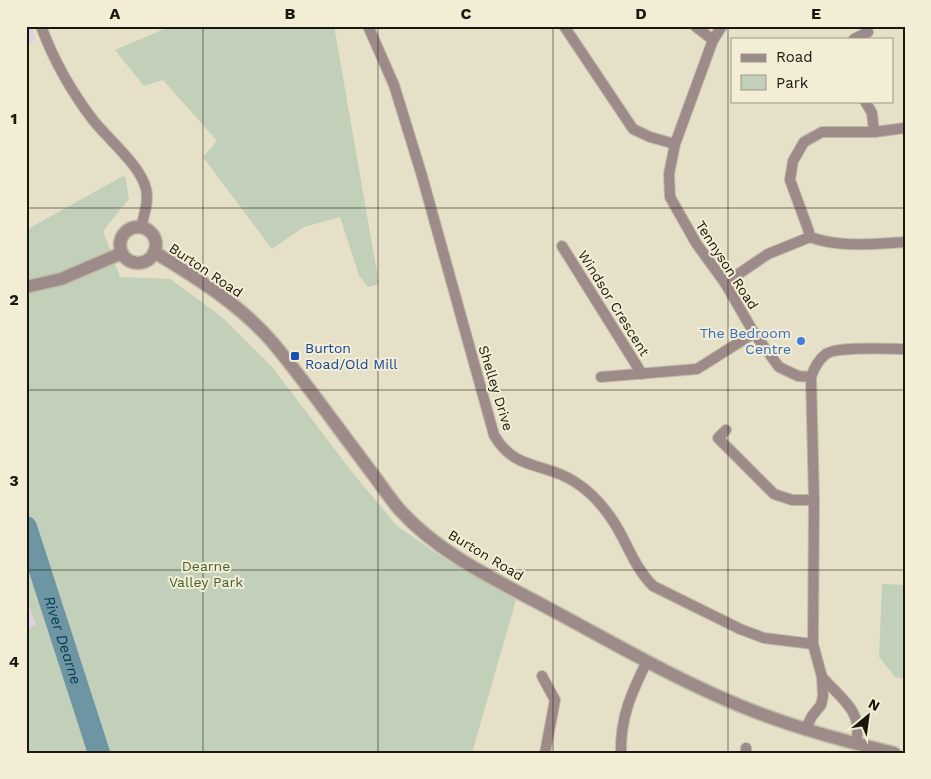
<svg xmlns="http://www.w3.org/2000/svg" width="931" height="779" font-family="'Work Sans',sans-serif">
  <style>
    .commercial { fill: #e0cfe0 }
    .green { fill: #c2d0ba }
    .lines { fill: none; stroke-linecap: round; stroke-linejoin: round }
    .river { stroke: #6d95a3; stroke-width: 22 }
    .minor-casing { stroke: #c0bca6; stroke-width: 12 }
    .tertiary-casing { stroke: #c0bca6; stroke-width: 15 }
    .minor { stroke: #9d8b89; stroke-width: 10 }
    .tertiary { stroke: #9d8b89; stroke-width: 12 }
    .grid { fill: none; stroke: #19170e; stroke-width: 1; stroke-opacity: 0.55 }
    .shop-dot { fill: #3f7fe0; stroke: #f2edd4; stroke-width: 2 }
    .transit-dot { fill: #1a4fb4; stroke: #f2edd4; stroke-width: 2 }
    .labels { text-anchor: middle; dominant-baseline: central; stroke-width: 4; stroke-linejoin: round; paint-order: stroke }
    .street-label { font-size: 14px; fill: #19170e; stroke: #f2edd4 }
    .shop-label { font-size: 14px; fill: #366cbe; stroke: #f2edd4; text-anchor: end }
    .transit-label { font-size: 14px; fill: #164399; stroke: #f2edd4; text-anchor: start }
    .park-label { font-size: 14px; fill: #456133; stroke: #f2edd4 }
    .water-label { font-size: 15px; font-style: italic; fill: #003d4e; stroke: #f2edd4 }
    .neatline { fill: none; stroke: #19170e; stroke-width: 2 }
    .grid-label { font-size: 16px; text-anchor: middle; font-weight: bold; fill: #19170e }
  </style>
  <rect width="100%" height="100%" fill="#e5e0c7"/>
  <g class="commercial">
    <polygon points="26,26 31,26 36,40 26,44"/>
    <polygon points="26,596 36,626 26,629"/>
  </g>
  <g class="green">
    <polygon points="171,26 334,26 379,284 368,287 359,275 340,217 304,227 272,249 203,157 217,141 163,80 144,86 115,50"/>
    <polygon points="125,175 129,199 103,231 120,277 170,279 222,317 273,368 352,472 397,526 448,561 516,600 472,753 26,753 26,629 36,625 26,596 26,230"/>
    <polygon points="882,584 905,585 905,679 895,677 879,657"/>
  </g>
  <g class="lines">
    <path class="river" id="s1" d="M26,527L99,753"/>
    <g class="minor-casing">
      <g id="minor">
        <path d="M41,26C53,59 71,91 93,120C108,139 141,166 146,189C149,201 144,215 141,227"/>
        <path d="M368,26L394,85L422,176L494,435C515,472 546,462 575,482C591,492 605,508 615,524C628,545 635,568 653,586L740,629L764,638L813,644"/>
        <polyline points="564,26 633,129 650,137 675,144"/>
        <polyline points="695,26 713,40"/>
        <polyline points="722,26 713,40 675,144 669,174 670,197 696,243 725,283 754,333 779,367 798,376 811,377 814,500 813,644 822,677 823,696 821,705 812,716 805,730"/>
        <polyline points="854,39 868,32"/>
        <polyline points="865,101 872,113 874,132"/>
        <path d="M810,237C840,248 873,244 905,242"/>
        <polyline points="562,246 642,374"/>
        <polyline points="725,283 768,254 810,237 808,229 790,180 793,161 804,142 822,132 874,132 905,128"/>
        <polyline points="601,377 697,369 754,333"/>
        <path d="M811,377C814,368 818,360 826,354C838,346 888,349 905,349"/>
        <polyline points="726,430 718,438 774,494 792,500 814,500"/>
        <polyline points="542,676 555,700 545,753"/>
        <path d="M822,677C841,699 864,711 856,743"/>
        <polyline points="746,748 746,753"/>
        <path d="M621,753C620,717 632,692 647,661"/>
      </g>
    </g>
    <g class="tertiary-casing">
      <g id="tertiary">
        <circle cx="138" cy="245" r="18"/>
        <path d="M154,252C196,277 242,306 274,344C307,384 337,427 369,469C379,482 388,496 399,509C439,554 496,580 548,608C610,641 671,677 736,704C788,726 840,740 894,753"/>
        <polyline points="26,287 61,279 122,253"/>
      </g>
    </g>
    <use href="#minor" class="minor"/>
    <use href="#tertiary" class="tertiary"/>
  </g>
  <path class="grid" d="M203,26V753M378,26V753M553,26V753M728,26V753M26,208H905M26,390H905M26,570H905"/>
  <circle class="shop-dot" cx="801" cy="341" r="5"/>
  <rect class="transit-dot" x="290" y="351" width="10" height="10" rx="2.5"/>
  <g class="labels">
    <g class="street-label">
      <text transform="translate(727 265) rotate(57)">Tennyson Road</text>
      <text transform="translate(206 270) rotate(34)">Burton Road</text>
      <text transform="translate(614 303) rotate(58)">Windsor Crescent</text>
      <text transform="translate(496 388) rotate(73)">Shelley Drive</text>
      <text transform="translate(486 555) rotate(31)">Burton Road</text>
    </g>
    <g class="shop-label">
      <text x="791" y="333">The Bedroom<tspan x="791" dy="16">Centre</tspan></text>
    </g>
    <g class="transit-label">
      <text x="305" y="348">Burton<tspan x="305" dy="16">Road/Old Mill</tspan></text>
    </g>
    <g class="park-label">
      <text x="206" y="566">Dearne<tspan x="206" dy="16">Valley Park</tspan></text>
    </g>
    <g class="water-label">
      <text stroke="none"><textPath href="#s1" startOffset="119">River Dearne</textPath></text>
    </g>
  </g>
  <rect width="931" height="779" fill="none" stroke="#f2edd4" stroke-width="55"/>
  <rect x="731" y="38" width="162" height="65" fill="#f2edd4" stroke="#9b9785"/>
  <rect x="741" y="54" width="25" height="8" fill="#9d8b89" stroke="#9b9785"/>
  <text x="776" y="62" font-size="15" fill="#19170e">Road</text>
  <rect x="741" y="75" width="25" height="15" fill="#c2d0ba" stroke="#9b9785"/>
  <text x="776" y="88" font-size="15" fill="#19170e">Park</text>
  <g transform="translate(868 716) rotate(29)" stroke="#f2edd4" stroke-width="4" paint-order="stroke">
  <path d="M0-4L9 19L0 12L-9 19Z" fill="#19170e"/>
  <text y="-8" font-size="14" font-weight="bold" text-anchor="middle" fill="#19170e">N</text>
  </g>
  <rect x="28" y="28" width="876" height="724" class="neatline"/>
  <g class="grid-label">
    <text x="115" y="19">A</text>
    <text x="290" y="19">B</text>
    <text x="466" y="19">C</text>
    <text x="641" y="19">D</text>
    <text x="816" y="19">E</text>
    <text x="14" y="124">1</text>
    <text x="14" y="305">2</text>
    <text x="14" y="486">3</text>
    <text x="14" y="667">4</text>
  </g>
</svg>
